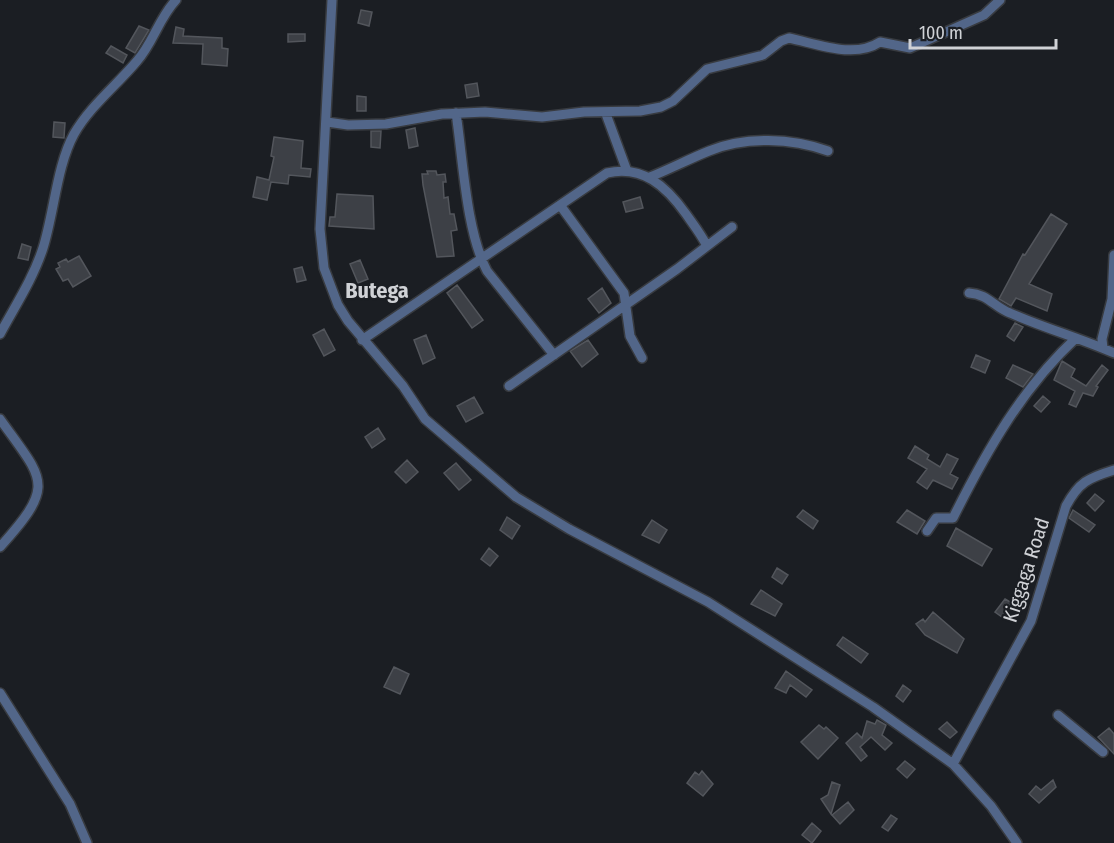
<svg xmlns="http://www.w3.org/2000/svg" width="1114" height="843" viewBox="0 0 1114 843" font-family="'Fira Sans Condensed',sans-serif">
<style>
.building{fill:#3d4046;stroke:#53565c;stroke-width:1.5}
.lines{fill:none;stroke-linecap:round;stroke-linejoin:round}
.street-casing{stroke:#383b40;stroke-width:12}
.street{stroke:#526689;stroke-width:9}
.labels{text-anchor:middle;stroke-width:4.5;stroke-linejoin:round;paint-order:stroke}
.street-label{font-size:20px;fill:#d0d2d6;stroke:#1b1e23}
.quarter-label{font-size:22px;font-weight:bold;fill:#d0d2d6;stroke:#1b1e23}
</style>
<rect width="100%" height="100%" fill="#1b1e23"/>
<path class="building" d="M361 10 372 12 369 26 358 23Z
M139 26 149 30 135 53 126 48Z
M176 27 184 29 183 36 222 38V48L228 49 227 66 202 64 203 44 173 43Z
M288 34H305V41L288 42Z
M111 46 127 55 123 63 106 53Z
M477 83 479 96 467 98 465 85Z
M357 96 366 97V111H357Z
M54 122 65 123 64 138 53 137Z
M415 128 418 146 409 148 406 130Z
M371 131H381L380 148 371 147Z
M274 137 303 141 301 168 311 169 310 177 289 175 288 184 271 182 267 200 253 197 257 177 269 180 274 157 271 156Z
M427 171H436L437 175 445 174 446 182H443L444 198 448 197 450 214H454L457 230 451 231 454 256 437 257 423 185 422 174H428Z
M337 194 373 196 374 229 329 226 330 217H335Z
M640 197 643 208 626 212 623 202Z
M1051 214 1067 224 1029 284 1052 294 1047 311 1016 298 1011 306 999 299 1023 254 1025 255Z
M22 244 31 247 28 260 18 258Z
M79 256 91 276 73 287 68 279 63 281 56 269 60 267 58 263 66 259 68 262Z
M360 260 368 279 358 283 350 264Z
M302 267 306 280 297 282 294 269Z
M457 285 483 320 472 328 447 293Z
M602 288 611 303 599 313 588 299Z
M1015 323 1023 327 1014 341 1007 336Z
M324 329 335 350 324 356 313 335Z
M426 335 435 358 423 364 414 340Z
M588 340 598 354 582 367 570 351Z
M976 355 990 361 985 373 971 367Z
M1062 361 1075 369 1071 377 1086 386 1102 365 1108 370 1096 386 1098 387 1093 396 1083 393 1076 407 1069 404 1075 391 1054 380Z
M1013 365 1033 374 1023 387 1006 378Z
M1043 396 1050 402 1041 412 1034 406Z
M474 397 483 413 466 422 457 406Z
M378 428 385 439 372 448 365 437Z
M915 446 929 455 927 459 940 467 947 454 958 459 950 474 958 478 952 489 933 480 927 489 917 482 927 469 908 458Z
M407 460 418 472 406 483 395 472Z
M456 463 471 480 459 490 444 473Z
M1095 494 1104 501 1095 511 1087 503Z
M803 510 818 521 813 529 797 517Z
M907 510 925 521 917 534 897 522Z
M1073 510 1095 525 1089 532 1069 518Z
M507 517 520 526 512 539 500 530Z
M652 520 667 530 659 543 642 535Z
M956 528 992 549 982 566 947 546Z
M489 548 498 556 490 566 481 559Z
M777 568 788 575 782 584 772 577Z
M761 590 782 604 775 616 751 604Z
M1005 599 1012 603 1002 617 995 612Z
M933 612 964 639 957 653 925 635 916 624 923 619 925 622Z
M843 637 868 654 861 663 837 645Z
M394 667 409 674 400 694 384 687Z
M786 671 812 690 806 697 790 685 786 693 775 688Z
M903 685 911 691 903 702 896 696Z
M877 720 886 725 882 735 892 743 885 750 871 737 860 747 867 756 861 761 846 743 857 733 862 738 867 721 875 724Z
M947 722 957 732 950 738 939 729Z
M819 725 824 729 826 727 838 738 818 759 801 742Z
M1109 728 1114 734V754L1098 737Z
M905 761 915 769 907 778 897 769Z
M702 771 713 784 703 796 687 783 695 772 699 775Z
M1053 780 1056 787 1039 803 1029 794 1036 786 1041 790Z
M832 782 840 785 831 814 821 799 828 795Z
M848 802 854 810 840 824 832 815Z
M891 815 897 819 888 831 882 827Z
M812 823 821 831 812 843 802 835Z"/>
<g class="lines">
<g class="street-casing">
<path id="street" d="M332 0 320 229 324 268 338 305 348 321 403 386 425 419 516 497 569 529 708 602 873 707 953 764 991 806 1017 843
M456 113C463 159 466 231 487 271L554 355
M606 114 627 171
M327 122 348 125 386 124 442 114 485 112 542 117 584 112 640 111 661 107 673 101 707 69 763 55 781 41 789 38C818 44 854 59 880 42L910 48 984 15 1000 0
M650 177C670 169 689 159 709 151 745 136 792 138 828 151
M560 205 624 293 630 336 642 358
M969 293C988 294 994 307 1010 313 1044 328 1080 338 1114 353
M0 334C15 306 33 279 43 248 54 213 57 165 74 134 90 106 117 85 137 61 153 43 159 18 176 0
M362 340 607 173C643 165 666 186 686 214 693 224 701 234 707 246
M1103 348 1102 339 1112 299 1114 255
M509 386 677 269 732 227
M0 419C44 481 57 484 0 547
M927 531 936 518H953C986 452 1022 388 1076 338
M0 693 70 804 87 843
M1058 715 1103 752
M953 764 1031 621 1066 506C1079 482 1088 478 1114 470"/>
</g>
<use href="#street" class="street"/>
</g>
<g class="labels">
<g class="street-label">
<text transform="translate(1026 570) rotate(-72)" y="7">Kiggaga Road</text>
</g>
<g class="quarter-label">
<text x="377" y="298">Butega</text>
</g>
</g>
<path d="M910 39v9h146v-9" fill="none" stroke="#d0d2d6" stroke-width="3"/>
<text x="919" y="39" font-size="18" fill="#d0d2d6" stroke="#1b1e23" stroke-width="4.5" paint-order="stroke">100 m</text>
</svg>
